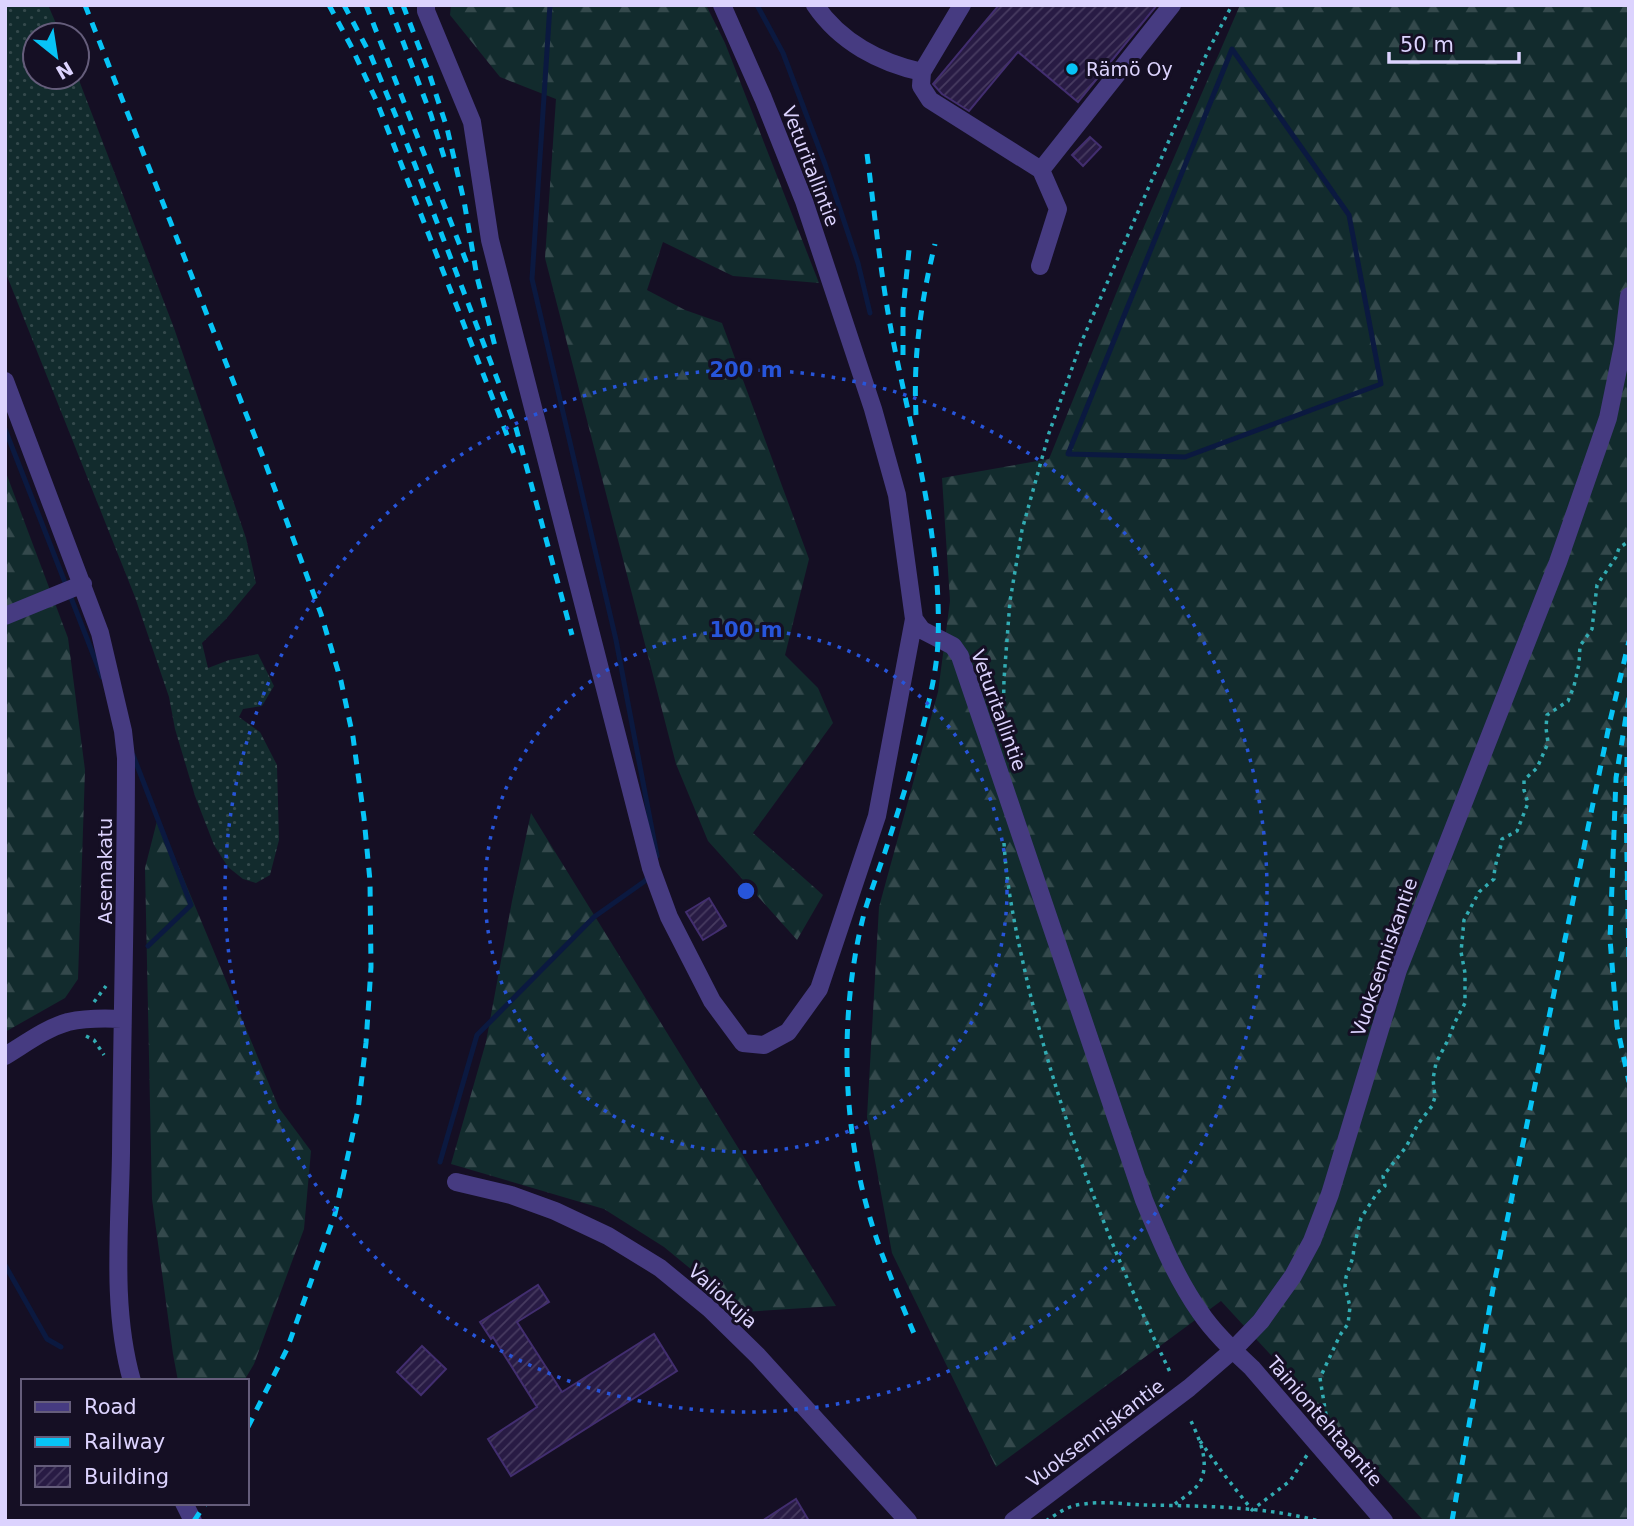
<svg xmlns="http://www.w3.org/2000/svg" width="1634" height="1526" viewBox="0 0 1634 1526" font-family="'DejaVu Sans',sans-serif">
<style>
.grass{fill:url(#grass-dots)}
.forest{fill:url(#forest-firs)}
.lines{fill:none;stroke-linecap:round;stroke-linejoin:round}
.stream{stroke:#0b1940;stroke-width:5}
.building{fill:url(#building-hatch);stroke:#422e6f;stroke-width:2}
.path{stroke:#32acb3;stroke-width:3.5;stroke-dasharray:3.5 5;stroke-linecap:butt}
.minor{stroke:#463b81;stroke-width:18}
.rail{stroke:#07c4f6;stroke-width:5;stroke-dasharray:10 9;stroke-linecap:butt}
.ring{fill:none;stroke:#2755da;stroke-width:3.5;stroke-dasharray:3.5 7}
.poi-dot{fill:#07c4f6;stroke:#150f24;stroke-width:2.5}
.labels{text-anchor:middle;stroke-width:6;stroke-linejoin:round;paint-order:stroke}
.poi-label{font-size:19px;fill:#dcd3fe;stroke:#150f24;text-anchor:start}
.street-label{font-size:19px;fill:#dcd3fe;stroke:#150f24}
.centre{fill:#2755da;stroke:#150f24;stroke-width:3.5}
.ring-label{font-size:21px;text-anchor:middle;font-weight:bold;fill:#2755da;stroke:#150f24;stroke-width:6;stroke-linejoin:round;paint-order:stroke}
</style>
<defs>
<pattern id="grass-dots" width="8" height="8" patternUnits="userSpaceOnUse" patternTransform="scale(1.75)"><rect width="8" height="8" fill="#122b2d"/><path d="M2 2h.1M6 6h.1" fill="none" stroke="#34494c" stroke-width="1.8" stroke-linecap="round"/></pattern>
<pattern id="forest-firs" width="22" height="20" patternUnits="userSpaceOnUse" patternTransform="scale(1.75)"><rect width="22" height="20" fill="#122b2d"/><path d="M5 1l3.5 6h-7zM16 11l3.5 6h-7z" fill="#34494c"/></pattern>
<pattern id="building-hatch" width="6" height="6" patternUnits="userSpaceOnUse" patternTransform="scale(1.75)"><rect width="6" height="6" fill="#281b44"/><path d="M-1 1l2-2M0 6l6-6M5 7l2-2" fill="none" stroke="#473b60"/></pattern>
</defs>
<rect width="100%" height="100%" fill="#150f24"/>
<path class="grass" d="M5 5H48L61 35H35V77H77V75L174 328 246 538 256 583 226 619 202 643 208 668 229 660 258 654 274 686 262 706 243 709 239 717 260 732 277 765 279 840 270 875 256 883 243 879 228 867 214 845 195 796 175 729 169 697 135 597 5 271Z"/>
<path class="forest" d="M451 5H706L725 43 819 283 733 276 663 242 647 290 685 310 722 323 809 559 785 655 818 688 833 723 753 833 823 895 797 940 708 841 676 764 545 258 556 99 500 77 450 15Z
M1240 5H1629V1521H1424L1221 1301 996 1467 892 1253 867 1117 879 907 938 692 950 601 942 478 1049 459 1130 259Z
M5 470 68 638 85 770 78 979 65 998 5 1032Z
M531 813 836 1306 743 1312 664 1247 604 1209 451 1164 486 1042 512 901Z
M158 817 279 1108 311 1151 304 1229 254 1364 244 1381H178L173 1354 152 1199 145 868Z"/>
<g class="lines">
<path class="stream" d="M550 5 532 279 616 640 657 856
M757 5 783 53 825 164 858 263 870 313
M1232 49 1349 215 1381 384 1185 457 1068 454Z
M5 429 102 677
M133 755 191 905 148 946
M440 1162 477 1035 594 917 645 881 648 876
M5 1265 47 1339 61 1347"/>
</g>
<path class="building" d="M999 5H1157L1078 102 1018 52 969 111 942 94 933 84Z
M1090 137 1101 147 1083 166 1072 155Z
M709 898 726 926 703 940 686 912Z
M538 1285 549 1302 517 1322 562 1392 654 1334 677 1371 511 1476 488 1439 537 1407 493 1337 491 1339 480 1322Z
M422 1346 446 1369 421 1395 397 1372Z
M796 1499 809 1521H762Z"/>
<g class="lines">
<path class="path" d="M1003 727 1004 679 1010 601 1022 530 1049 433 1081 343 1207 53 1232 5
M1004 843C1007 893 1018 941 1029 989 1061 1122 1111 1250 1170 1372
M94 1002 106 986
M86 1036 94 1040 104 1055
M1323 1423 1326 1415 1320 1378 1340 1335 1348 1324 1350 1307 1345 1286 1346 1277 1353 1257 1354 1247 1361 1218 1377 1193 1385 1186 1383 1176 1406 1147 1418 1124 1432 1106 1435 1097 1433 1079 1436 1063 1449 1038 1454 1024 1465 1003V973L1461 952 1464 920 1479 892 1494 879C1494 864 1500 853 1502 839L1517 831 1528 803 1524 790V780L1537 768 1548 743 1546 728 1547 715 1568 701 1574 686 1579 664 1580 646 1592 629 1597 585 1616 557 1619 548 1629 541
M1200 1441 1222 1472 1252 1510 1290 1481 1307 1455
M1175 1504C1184 1497 1196 1490 1201 1480 1210 1460 1198 1436 1190 1419
M1046 1521C1058 1513 1069 1505 1084 1504 1103 1501 1124 1504 1143 1505 1201 1506 1263 1506 1319 1521"/>
<path class="minor" d="M426 5V11L472 122 490 240 651 868 669 917 712 1001 743 1043 764 1045 788 1032 819 989 877 816 914 619
M722 5 763 98 804 201 873 409 897 495 914 619 922 630 953 646 960 656 1144 1200C1160 1239 1176 1278 1200 1312 1214 1333 1234 1351 1252 1368L1384 1521
M815 5C840 42 880 63 922 72
M962 5 922 72 921 86 930 100 1041 170 1172 5
M1040 266 1058 209 1041 170
M5 381 100 633 123 731 126 758C126 890 122 1021 121 1153 120 1228 111 1307 132 1381
M5 616 83 584
M5 1056C25 1044 46 1028 68 1022 86 1018 104 1018 122 1019
M456 1182 511 1195 555 1211 608 1236 660 1268 710 1309 758 1356 908 1521
M184 1503 193 1521
M1013 1521 1189 1388 1233 1350 1261 1321 1293 1276 1312 1241 1330 1194 1398 970 1558 562 1608 418 1623 345 1629 296"/>
<path class="rail" d="M85 5 263 457 321 614 341 681 353 737 364 818 370 881 371 967 366 1043 358 1110 335 1214 287 1349 247 1429
M329 5 351 46 377 102 516 458
M344 5 371 56 400 126 516 428 572 635
M366 5 468 266
M389 5 431 115 444 157
M403 5 430 76 447 128 464 201 477 277 495 346
M867 154C875 216 881 279 893 340 913 440 942 539 938 641 937 667 931 693 925 718 914 764 899 808 885 852 878 872 871 891 865 910 840 1004 841 1117 868 1211 880 1254 898 1295 915 1336
M903 355V310L909 250
M916 415C913 356 921 301 935 244
M1629 698 1616 778 1610 939 1617 1026 1629 1082
M1627 757 1626 806 1629 964
M194 1521 206 1503
M1452 1521 1493 1289 1610 721 1629 641"/>
</g>
<g class="ring">
<circle cx="746" cy="891" r="261"/>
<circle cx="746" cy="891" r="521"/>
</g>
<circle class="poi-dot" cx="1072" cy="69" r="7"/>
<g class="labels">
<g class="poi-label">
<text x="1086" y="76">Rämö Oy</text>
</g>
<g class="street-label">
<text transform="translate(811 166) rotate(69)" y="7">Veturitallintie</text>
<text transform="translate(999 710) rotate(70)" y="7">Veturitallintie</text>
<text transform="translate(105 871) rotate(-90)" y="7">Asemakatu</text>
<text transform="translate(1384 957) rotate(-71)" y="7">Vuoksenniskantie</text>
<text transform="translate(723 1296) rotate(42)" y="7">Valiokuja</text>
<text transform="translate(1325 1421) rotate(49)" y="7">Tainiontehtaantie</text>
<text transform="translate(1095 1433) rotate(-37)" y="7">Vuoksenniskantie</text>
</g>
</g>
<circle cx="746" cy="891" r="10" class="centre"/>
<g class="ring-label">
<text x="746" y="377">200 m</text>
<text x="746" y="637">100 m</text>
</g>
<rect width="1634" height="1526" fill="none" stroke="#dcd3fe" stroke-width="14"/>
<rect x="21" y="1379" width="228" height="126" fill="#150f24" stroke="#655d7b" stroke-width="2"/>
<rect x="35" y="1402" width="35" height="10" fill="#463b81" stroke="#655d7b" stroke-width="2"/>
<text x="84" y="1414" font-size="21" fill="#dcd3fe">Road</text>
<rect x="35" y="1437" width="35" height="10" fill="#07c4f6" stroke="#655d7b" stroke-width="2"/>
<text x="84" y="1449" font-size="21" fill="#dcd3fe">Railway</text>
<rect x="35" y="1466" width="35" height="21" fill="url(#building-hatch)" stroke="#655d7b" stroke-width="2"/>
<text x="84" y="1484" font-size="21" fill="#dcd3fe">Building</text>
<g transform="translate(56 56) rotate(150)"><circle r="33" fill="#150f24" stroke="#655d7b" stroke-width="2"/>
<path d="M0-5L12 26L0 18L-12 26Z" fill="#07c4f6"/>
<text y="-10" font-size="19" font-weight="bold" text-anchor="middle" fill="#dcd3fe">N</text>
</g>
<path d="M1389 52v10h130v-10" fill="none" stroke="#dcd3fe" stroke-width="3.5"/>
<text x="1400" y="52" font-size="21" fill="#dcd3fe" stroke="#150f24" stroke-width="5" paint-order="stroke">50 m</text>
</svg>
